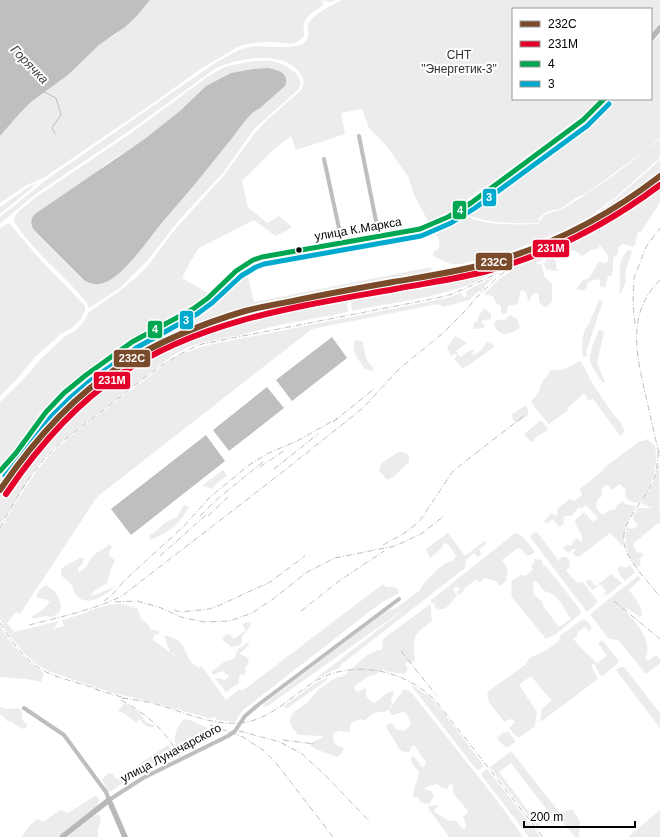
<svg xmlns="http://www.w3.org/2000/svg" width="660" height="837" viewBox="0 0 660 837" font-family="Arial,sans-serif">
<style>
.green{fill:#ececec;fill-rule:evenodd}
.water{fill:#bfbfbf}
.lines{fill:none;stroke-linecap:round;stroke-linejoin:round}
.stream{stroke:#bfbfbf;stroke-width:1}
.street{stroke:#bebebe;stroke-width:4}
.secondary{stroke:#b8b8b8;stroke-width:5.5}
.rail{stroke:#bebebe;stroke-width:1;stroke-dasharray:6 2 1 2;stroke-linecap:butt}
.bus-1-casing{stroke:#fff;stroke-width:8}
.bus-2-casing{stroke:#fff;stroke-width:8}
.bus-1{stroke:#00a651;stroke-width:5}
.bus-2{stroke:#00a9ce;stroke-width:5}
.rail-1-casing{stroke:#fff;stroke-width:9}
.rail-2-casing{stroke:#fff;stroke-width:9}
.rail-1{stroke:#7a4b2a;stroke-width:6}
.rail-2{stroke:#e4002b;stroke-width:6}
.bus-dot{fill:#000;stroke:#fff;stroke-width:1.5}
.labels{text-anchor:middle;stroke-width:4;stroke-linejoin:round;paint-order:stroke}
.park-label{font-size:12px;fill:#333;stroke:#fff}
.street-label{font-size:12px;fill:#000;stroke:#fff}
.water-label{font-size:13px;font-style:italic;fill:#444;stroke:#fff}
.line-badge{stroke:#fff;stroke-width:1.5}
.badge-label{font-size:11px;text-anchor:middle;font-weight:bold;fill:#fff}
</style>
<rect width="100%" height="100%" fill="#fff"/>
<path class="green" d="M150 0H336L330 2 321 0 324 5C318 9 308 14 305 21 300 30 310 35 297 42 292 45 282 43 276 42 262 42 248 42 236 48L199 70 149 106 45 177 25 186 0 203V136L20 113 31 102 68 75 99 45 115 35 135 18Z
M342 0H660V24L651 35V9H513V99H600L580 117 496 179 441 218 429 223 414 195 409 178 385 144 369 128 362 109 341 113 345 134 296 150 291 136 273 150 242 181 248 207 267 223 279 216 292 227 286 231 275 236 254 220 199 248 190 262 182 278 210 294 119 346 66 387 38 417 15 451 0 467V402L22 381 39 361 65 336 75 331 84 321 89 312 122 289 137 277 150 263 172 233 225 174 255 133 268 119 299 92C304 86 305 82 301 75 287 49 238 58 216 68L132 129 33 196 0 224V217L46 180 215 63C226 57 237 50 249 47 264 44 293 51 304 43 313 36 305 29 309 23 315 12 331 6 342 0Z
M660 34V138L646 150 587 193 576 198 560 209 548 211 539 218V223C519 224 482 223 466 214L465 211 598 109 607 99H651V45Z
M252 61C258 61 265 60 271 61 283 63 308 75 298 90L254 129 223 173 180 219 147 261 120 288 89 308C88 299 49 264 41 255 31 244 21 233 14 221L15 216 19 211 36 197 134 131 207 77 224 67ZM253 69 285 86 259 109C246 112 232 139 224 149 201 176 178 204 156 231 144 245 127 268 113 278 103 285 95 286 85 281L33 229 106 164 146 138 181 110 206 86 231 73Z
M660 139V158L617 196 592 215 565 230 506 253 462 264H451L433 256V253L439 248V240L432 228 444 223 460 212C477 226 518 225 539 224 543 210 555 214 566 207 599 187 630 164 660 139Z
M660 160V174L621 201 578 226 592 217 618 197Z
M39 182 0 214V207L27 188Z
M660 185V202L641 232 638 231 635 245 633 247 623 244 619 246 618 254 613 258V270L611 276H608L605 288 600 286V279L590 281 587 284V287L583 291 576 289 582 281 589 278 599 262 605 263 608 261V256L600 245 598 249 591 250 582 256 574 250C567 254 559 253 552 256L556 262V267L559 270 554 271 546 269 544 264 547 258 535 263 542 265 544 276 552 284V302L546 307H544L539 302V295L536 293 531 296 530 300H528L526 292 521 290 518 303 513 306 512 305 508 306 507 313 504 314 501 313V306L496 303 493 296 484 294 499 279 514 269 512 268 581 236V234L636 202Z
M635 197 636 199 590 227 471 284C433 299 391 302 352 311L350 292 456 273 491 265 545 245 578 230Z
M9 223 37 256 85 306V311L81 319 72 328 62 333 35 357 18 378 0 396V228Z
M628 250 632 251 625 273 626 281 621 294 619 292C623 274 614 267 628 250Z
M431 267 432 273C392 279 352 287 313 295 289 299 264 302 242 309 137 342 62 395 0 486V476L49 415 69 394 98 370 126 351 206 304 233 281 246 268 254 302Z
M495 276 486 285 481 292 479 291 469 300 444 307 438 304 312 329 97 497 20 614 16 612 7 623 14 632 59 621 53 629 64 626 62 620 86 613 88 611C110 605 116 600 138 609L141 619 148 624 151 630 159 631V634L154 635 153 640 175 656V654L170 652 164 635C168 636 175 638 179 641 189 651 184 660 200 668L201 665 226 700 240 689 242 691 383 584 386 587H395L398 589 399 593 382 602 243 710 235 722 217 720 214 716 212 719 132 697 116 694 48 671 35 663 24 653 7 632 0 619V530L14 505 38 469 53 452 76 432 151 375 175 357 203 346 447 298 461 293 464 298 467 296 466 291Z
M346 293 348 312 275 326 241 335 201 343 188 347 172 356 51 450 36 468 0 525C0 518 0 498 0 492 3 486 9 480 13 475 24 460 34 446 47 432 98 378 166 335 239 315 274 306 310 300 346 293Z
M599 300 603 301 586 352 588 356 583 357C582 346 581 332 589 324Z
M484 308 491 313V319L481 321 482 324H484V328L473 329V326L475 322 478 321V317Z
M510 315 517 319 520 327C512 335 499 338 494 325L496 320H505Z
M599 330 604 332 597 363 605 382 603 383C599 377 592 369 590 361 588 354 596 337 599 330Z
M455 336 467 343 456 351 460 357 471 350H474L472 355H474L483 349 485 344 487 342 494 345V347L469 365 462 368 454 359 457 356 456 354 451 356 447 348Z
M355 340 363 341C364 351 365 361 373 367V371L365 369C358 359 351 353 355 340Z
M581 361 592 383 615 417 618 418 625 431 620 436 596 403 593 399 588 400 584 393 567 409H570L549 424 535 408 531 401C540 394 538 390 543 381 546 376 548 377 550 370 556 369 561 371 566 368 572 366 575 362 581 361Z
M526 405 528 410V415L517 423 513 420 512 414Z
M541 420C543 424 547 426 548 430L535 438 534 442 530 441 524 434Z
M647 439 655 446C659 465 652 489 639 503 631 502 623 500 626 490L620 484 612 490 608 485 604 486 601 490 602 496 597 500 596 508 602 515 610 510H615L616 506 623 501 625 504 636 506 625 526 623 546 610 533 579 557 575 556 573 553 576 550 574 549 568 553 563 548 566 545H572L573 541 578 538 579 541 582 542C584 534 576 529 575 520L584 512 593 522 598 518 586 505 582 508 579 507 571 516H566L563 518 564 523 559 527 553 519 546 524 544 521 552 513 555 516 558 514 557 509 570 499 574 501 582 495 580 489 602 471 605 467 640 441H643Z
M398 452H403L409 455V462L393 477 387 480 379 470 381 464Z
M659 462 660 523 657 524 633 544 637 553 640 552 644 555 639 559 641 564 637 568C627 555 623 544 627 527L632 529 635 528 638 524 633 520V516L638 508H652L641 503 653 484Z
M223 470 227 476 217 483 212 489 203 486V485Z
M184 505 189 507C179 525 170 531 151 540L149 536 158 530 164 523 177 517Z
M537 532 558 560 562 557H567L570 562 569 567 566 571 578 583 583 582 597 601V603L587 612 530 537 533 533Z
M448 533 465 556 484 541 486 542 485 545 479 549 481 554 478 557 474 553 466 560 465 568 342 664 339 668 329 672 311 682 410 605 269 705 263 707 264 704 385 612 396 608 403 603 420 590 424 583 439 568 448 562 453 561 456 555 448 544 444 543 441 549 430 558 426 549Z
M517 533 522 536 535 552 531 555 527 556 521 549 518 548 502 560C506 566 510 569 506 577L507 580 500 586 496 581 485 578 480 582 475 580 464 589 463 592 458 595 457 593 460 588 456 587 453 589 457 596C449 603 447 614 434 607L436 605 431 602V600L514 534Z
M110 544 112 547 109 551 110 557 115 560 111 569 107 583 93 592 90 596 100 593 116 586C105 596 85 610 74 592 73 590 73 588 72 586 69 582 64 578 61 575V569C67 564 73 562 80 558H84L83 563 78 568 79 572C87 570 88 560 94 555 97 552 106 548 110 544Z
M534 559 542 560 543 566H546L581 611 579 615 556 634 546 639 512 597C510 591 513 587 511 581L521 575 525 576 533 570 531 566 534 563ZM533 581 538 583 544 591C558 594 563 607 571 619L559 627 543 606V603L534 594Z
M630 565 635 572 625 581C621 577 617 573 618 567L621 566 626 568Z
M611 574 617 579H618L622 583 606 596 604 594 606 591 600 584 593 590 590 588 586 583 587 580 590 579 594 585H597Z
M638 576 641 579 629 590C634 597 642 606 642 615L639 617 629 609H625L624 610C635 621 651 638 647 655L645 657 648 661 656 655 660 659V663L646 674 618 640 609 639 592 617 590 614Z
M45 585C55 590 63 599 60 612L52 617 45 616 33 619 32 616 42 611 50 602 45 599H41L36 597 39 590Z
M430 604 431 607 432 621C412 637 413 635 415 660L412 663 408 662 405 664 407 667V671L404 674 396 673 382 670 377 674 367 677 355 686V690L358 692 366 688V696L373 703C380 701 385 692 393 691L394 692 391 700 392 704C385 716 384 710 375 713 370 715 368 719 363 721L361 719 353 722 350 726V732L339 731 334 733C331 742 336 746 344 748L342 753 337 757 318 750 311 746 310 744 312 742 322 738 323 736 298 735C295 731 289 725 290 719 292 709 304 707 310 700 315 693 317 690 325 685 329 682 334 678 339 677 343 676 341 678 344 675 355 668 369 649 382 650L383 639Z
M583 619 587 621 592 628 589 632 585 627 577 633V637L573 638C578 646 590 656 597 663L607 656 598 643 602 640 618 660V663L602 676 600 675 594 664 591 665 598 679 542 721H540L542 709 552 700 549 698 531 676 519 685 537 712 535 726 520 737H517L509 728 515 722 513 720 510 719 504 722 489 702 487 695 489 691 526 664C530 655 538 655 545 651 550 648 555 644 559 641L560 636Z
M246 622 250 623 251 625 242 637V643L238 646 231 647 222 640 224 636 230 634 234 639 246 630 242 625Z
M0 626C12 645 26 661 44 673L41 682 27 679H22L0 677Z
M250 641 247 647 239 654C247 657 253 658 245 668L246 673 244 675 241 674 239 677V683L226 692 214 677 225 680 229 676 222 671 213 675 211 672C219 666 224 660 234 659L238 649Z
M620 667H624L660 713V728L616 670Z
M328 677 326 681 286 709 284 706 314 684Z
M410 684 429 696 440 708 484 766 479 770 476 769Z
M404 689 411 692 499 803 523 837H449L428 808V806L437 805 439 806 434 810 436 813 450 821H456L462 828 465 829 466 825 463 816 467 814 468 811 453 793V785L450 784 447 789 441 787 437 784 426 787 424 789 431 791 434 796 430 803 427 804 421 802 417 797H413C413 786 418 783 419 772L411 762V757L414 756 422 767H424L426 762 414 745 411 747 410 751C407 753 403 752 400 750L386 727 388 724 392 723 396 729 403 731 409 727 411 723 406 713 402 712 394 715 391 714 389 710Z
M125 703 139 712 146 722 154 725V727C148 729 143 723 139 719L137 723 122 712 118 711Z
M0 707 6 709 18 708 22 711V719L27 725V727L22 729 12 722 7 721 2 715 0 716Z
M184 719 193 721 212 730 204 742 182 754C170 744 175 729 184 719Z
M508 731 515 740V742L507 748 504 746 497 738 503 732 505 733Z
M168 745 172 750 174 759 172 760 165 759 154 767 149 768 136 777 130 778 110 792 107 790 102 780 107 774 113 773 115 778 120 780 142 762Z
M511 751 560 813 572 809 580 821 579 837H575L554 812 550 814 511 763 499 772 539 825 537 827 490 767Z
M487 769 541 837H529L482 776V773Z
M95 796 98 797 99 800 97 806 57 837H22C25 831 32 821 39 819L43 822 60 810 68 813Z
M660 810V837H628Z
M99 814 101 819 98 829V837H67L94 816Z"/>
<path class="water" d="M0 0H150L135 18 125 27 99 45 68 75 31 102 20 113 0 136Z
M268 68C278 70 290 73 285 86L259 109C250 111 236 134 229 142 207 170 184 197 161 224 149 239 129 267 113 278 103 285 95 286 85 281L33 229C31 223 30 219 35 214L146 138 181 110 206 86 231 73 253 69Z
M332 337 347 358 292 401 276 380Z
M267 387 284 408 229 451 213 430Z
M206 435 225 461 131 535 111 509Z"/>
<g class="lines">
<path class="stream" d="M44 92 56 98 61 115 52 128 55 134"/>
<path class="street" d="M359 136 379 236
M324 159 342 242
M24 708 64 735 100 784 106 792 109 800 143 778 228 736 235 731 245 716 258 705 399 599"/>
<path class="secondary" d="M651 39 660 28
M0 471C16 456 26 437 39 420 47 410 58 399 68 390 91 370 116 351 142 336 161 325 182 317 200 304 221 289 236 264 262 257L420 229 448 217 471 203 490 188 583 120 604 99
M62 837 109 800 125 837"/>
<path class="rail" d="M660 280C625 314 637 358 647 401 651 419 655 438 660 457
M635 324 633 304 634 278 646 247 660 228
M333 422 374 389
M658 452C658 464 656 477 650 487 641 506 616 526 626 550 633 568 649 582 660 597
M260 467 285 450
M274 469 318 434
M200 516 215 501 264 461
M208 516 228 497
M0 528C11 507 23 486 37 468 55 444 82 427 106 408 136 385 166 358 202 344L437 298 453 294 498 273
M383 545 403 534 419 522 453 471 525 415
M160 556 206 515
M104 601 111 596 124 581 184 526 209 498 249 465 269 453 297 441 338 418
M614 601 660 639
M115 602 137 601 159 607 181 617 204 622 230 621 252 613 273 599 307 572 335 558 395 546 421 534 444 516
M174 610 180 612 209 609 220 605 270 582 305 556
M301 611 339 581 384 551
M0 623C12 642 26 662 46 672 63 680 82 683 99 690
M29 625C60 617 93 610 122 596L280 474 363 408 399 369 443 333 463 313 478 296 499 276 516 264 593 227 626 207 660 183
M401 651 436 695
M95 689 128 699
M122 698C132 699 142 701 152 703 183 711 214 728 247 722 272 717 291 697 312 683 351 658 403 669 435 700L543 837
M121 700C150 716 165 730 181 759
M210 725 243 737 263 750 276 763 333 837
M239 731 280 742 302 754 325 775 370 822
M283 740 315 744"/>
<g class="bus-1-casing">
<path id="bus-1" d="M0 471 16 453 46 412 64 393 86 375 132 342 193 309 208 298 236 271 253 260 262 257 420 229 448 217 471 203 583 120 604 99"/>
</g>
<g class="bus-2-casing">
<path id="bus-2" d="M5 476 21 457 51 417 69 399 90 381 136 348 197 314 212 303 241 276 256 267 264 264 421 236 451 223 475 208 587 126 609 104"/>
</g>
<use href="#bus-1" class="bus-1"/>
<use href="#bus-2" class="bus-2"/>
<g class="rail-1-casing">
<path id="rail-1" d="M0 490C32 443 72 397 120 366 158 342 201 324 245 311 260 307 277 304 293 301 326 294 359 288 393 282 428 276 463 271 497 261 556 243 611 214 660 176"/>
</g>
<g class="rail-2-casing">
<path id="rail-2" d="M6 494C37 448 75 404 122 373 203 319 301 306 395 289 426 283 457 279 487 271 550 254 608 224 660 185"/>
</g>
<use href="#rail-1" class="rail-1"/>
<use href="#rail-2" class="rail-2"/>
</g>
<circle class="bus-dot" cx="299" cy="250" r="3.5"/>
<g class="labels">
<g class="park-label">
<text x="459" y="59">СНТ<tspan x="459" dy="14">"Энергетик-3"</tspan></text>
</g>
<g class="street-label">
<text transform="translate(358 229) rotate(-10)" y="4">улица К.Маркса</text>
<text transform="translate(171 753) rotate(-28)" y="4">улица Луначарского</text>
</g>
<g class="water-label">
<text transform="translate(30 64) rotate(46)" y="5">Горячка</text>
</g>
</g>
<g class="line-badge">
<rect x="482" y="188" width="15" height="19" rx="4" fill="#00a9ce"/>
<rect x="452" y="200" width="15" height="20" rx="4" fill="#00a651"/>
<rect x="532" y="239" width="38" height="19" rx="4" fill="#e4002b"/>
<rect x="475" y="252" width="38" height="19" rx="4" fill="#7a4b2a"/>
<rect x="179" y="310" width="15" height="20" rx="4" fill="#00a9ce"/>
<rect x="147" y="320" width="16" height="19" rx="4" fill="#00a651"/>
<rect x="113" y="349" width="38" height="19" rx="4" fill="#7a4b2a"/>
<rect x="93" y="371" width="38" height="19" rx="4" fill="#e4002b"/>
</g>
<g class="badge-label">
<text x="489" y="201">3</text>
<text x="460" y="214">4</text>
<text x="551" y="252">231М</text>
<text x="494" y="266">232C</text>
<text x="186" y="324">3</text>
<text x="155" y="333">4</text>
<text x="132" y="362">232C</text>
<text x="112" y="384">231М</text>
</g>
<rect x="512" y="8" width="140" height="92" fill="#ffffff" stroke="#999999"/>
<rect x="520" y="21" width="20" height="6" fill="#7a4b2a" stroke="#999999"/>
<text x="548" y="28" font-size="12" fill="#000000">232C</text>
<rect x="520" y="41" width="20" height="6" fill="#e4002b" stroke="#999999"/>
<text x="548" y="48" font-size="12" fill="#000000">231М</text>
<rect x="520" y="61" width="20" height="6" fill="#00a651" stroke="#999999"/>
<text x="548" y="68" font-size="12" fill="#000000">4</text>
<rect x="520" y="81" width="20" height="6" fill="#00a9ce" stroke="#999999"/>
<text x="548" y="88" font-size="12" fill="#000000">3</text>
<path d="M524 821v6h111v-6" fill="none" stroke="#000000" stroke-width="2"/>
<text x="530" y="821" font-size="12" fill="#000000" stroke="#ffffff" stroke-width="3" paint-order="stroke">200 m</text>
</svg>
